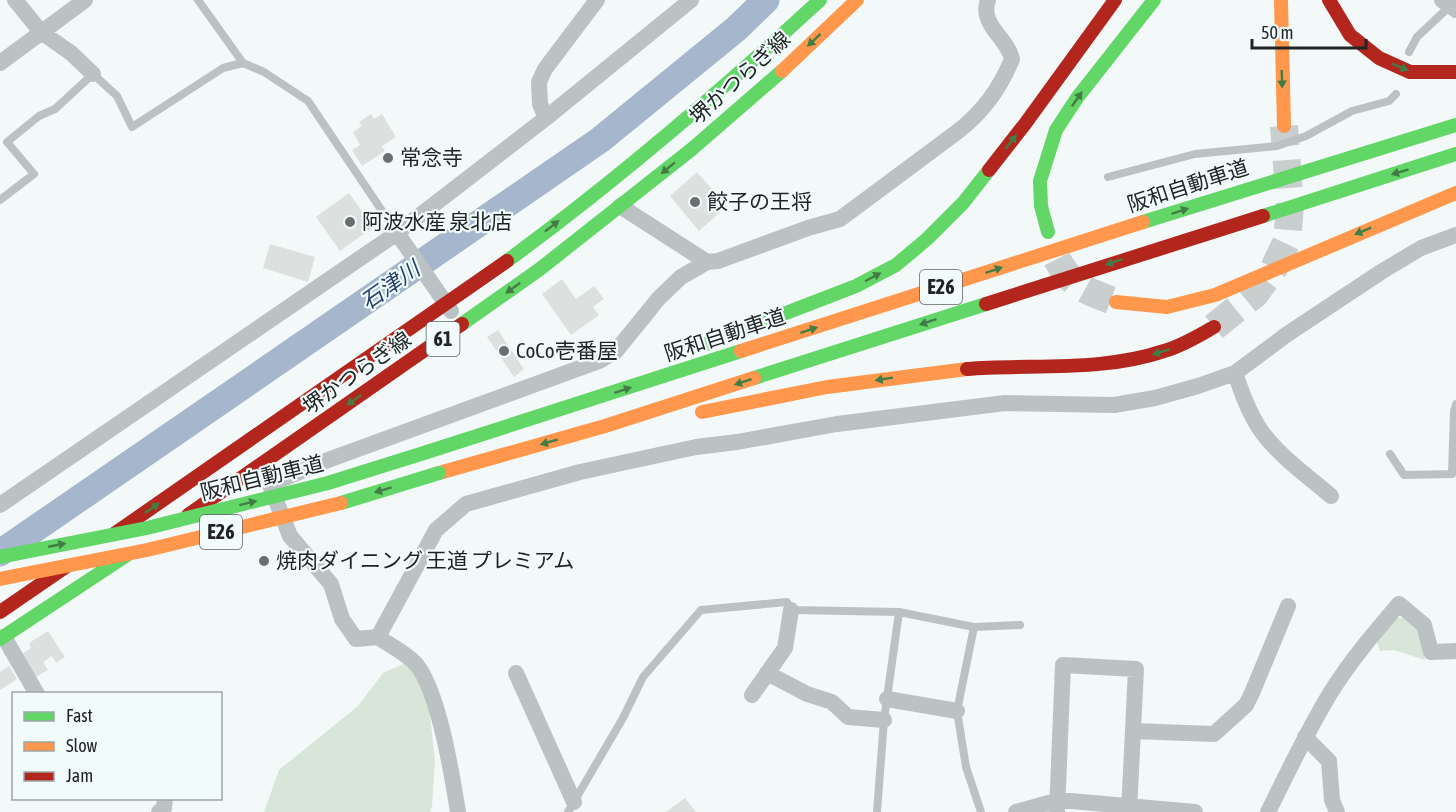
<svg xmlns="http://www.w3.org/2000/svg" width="1456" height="812" viewBox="0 0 1456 812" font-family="'Asap Condensed','Noto Sans JP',sans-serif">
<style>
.green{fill:#d7e6d9}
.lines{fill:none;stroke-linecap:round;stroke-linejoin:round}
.river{stroke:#a5b6cd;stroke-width:27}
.building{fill:#dce0df}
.highway-tunnel{stroke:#c9cece;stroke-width:28;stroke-dasharray:28 14;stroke-linecap:butt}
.lane{stroke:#bbc2c4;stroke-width:8}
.street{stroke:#bbc2c4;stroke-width:16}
.fast{stroke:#63d668;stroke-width:14}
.slow{stroke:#ff974d;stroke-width:14}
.jam{stroke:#b3261e;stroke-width:14}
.fast-bridge{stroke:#63d668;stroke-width:14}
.slow-bridge{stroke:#ff974d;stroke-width:14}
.oneway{fill:#427d46}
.poi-dot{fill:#6a6f6f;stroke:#f1fbfb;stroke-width:2}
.labels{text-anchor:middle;stroke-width:4.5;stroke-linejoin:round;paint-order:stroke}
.shield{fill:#f1fbfb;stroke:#5f6464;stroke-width:1.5}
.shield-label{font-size:20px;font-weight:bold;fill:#212424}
.street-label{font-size:21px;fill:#212424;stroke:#f1fbfb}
.poi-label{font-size:21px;fill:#212424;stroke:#f1fbfb;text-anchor:start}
.water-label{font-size:22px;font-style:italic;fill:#22406c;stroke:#f1fbfb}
</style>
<rect width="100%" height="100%" fill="#f3f9f9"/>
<path class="green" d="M1397 618H1405L1418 628 1425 660 1394 650 1380 651 1377 641Z
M408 662 429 705 435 763 432 806 430 812H264L279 770 358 706 383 673Z"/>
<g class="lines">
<path class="river" d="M0 553 600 140 736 29 766 0"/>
</g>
<path class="building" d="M371 114 374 119 382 114 396 137 382 146 385 151 362 166 352 150 360 145 353 132 362 126 359 122Z
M697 172 727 206 699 231 670 196Z
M349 193 373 227 340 251 316 217Z
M270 244 315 257 308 282 263 268Z
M562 279 576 299 594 286 604 299 593 307 599 315 571 335 542 294Z
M498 330 524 369 514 377 487 337Z
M48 631 65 657 56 663 52 656 43 662 48 670 36 677 22 654 31 648 29 643Z
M9 666 17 679 0 690V672Z
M685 798 696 812H666Z"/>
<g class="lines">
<path class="highway-tunnel" d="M1057 259C1071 287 1089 292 1116 302
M1214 327 1255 294 1274 268 1287 241 1290 206 1284 126"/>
<path class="lane" d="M198 0 243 63 264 72 308 101 397 233
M1409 52 1417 37 1450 6
M1108 177 1195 154 1277 146 1306 136 1352 111 1389 101 1396 94
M0 200 34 174 7 142 39 116 55 109 93 74 117 96 132 127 223 68 243 63
M1390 454 1404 475 1452 474 1454 411 1456 404
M568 812 623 718 643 677 701 610 787 602 791 610 899 612 974 627
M877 812 884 720 899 612
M981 812 966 767 957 711 974 627 1020 625"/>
<path class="street" d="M15 0 41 32 71 53 93 74
M1442 0 1456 10
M0 63 85 0
M546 118 540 104 539 82 545 69 597 0
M620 206 707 262 718 261 808 228 840 219 957 132C982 113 1000 89 1012 59 1007 37 979 25 988 0
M397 233 451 311
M1235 373C1242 394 1251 419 1265 436 1283 459 1309 477 1331 496
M262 465 290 536 331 584 342 619 356 639 378 637 436 530 466 504 580 472 696 447 737 442 837 424 1005 403 1114 405 1155 398 1198 386 1235 373 1286 335 1381 272 1421 248 1456 235
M270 484 328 460 599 361 616 351 659 298 681 277 707 262
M0 505 397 233 546 118 691 0
M4 637 37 694
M378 637C389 645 406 653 416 664 439 692 452 775 458 812
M516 673 574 802
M767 673 807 694 832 702 848 717 884 720
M752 695 785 648 791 610
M887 699 957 711
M1133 731 1214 734 1246 705 1252 693 1288 606
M1305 737 1329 761 1332 800 1337 812
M159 812 164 808 165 798
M1016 812 1059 800 1195 812
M1057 812 1063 665 1136 669 1129 812
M1268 812C1288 772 1307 731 1331 692 1351 660 1375 632 1399 604L1424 625 1431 652 1456 651"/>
<path class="fast" d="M1263 216 1456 154
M1143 222 1456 125
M1048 232 1041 206 1040 181 1056 130 1077 98 1154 0
M507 261C616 181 720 92 820 0
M462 324 540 269 692 149 782 71
M706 344 856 286 896 265 927 239 963 203 989 170
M754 378 986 304
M427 452 741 351
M0 639 127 555"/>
<path class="slow" d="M1281 0 1284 126
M782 71 857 0
M1116 302 1167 307 1215 295 1456 193
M741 351 1143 222
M702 412 827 387 967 369
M439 473 605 426 754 378"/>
<path class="jam" d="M1329 0 1350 35 1379 58 1410 72H1456
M989 170 1025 124 1115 0
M986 304 1263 216
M967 369C1032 364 1102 372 1164 351 1182 346 1198 336 1214 327
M188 515 462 324
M114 534 507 261
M0 612 67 566"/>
<path class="fast-bridge" d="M341 503 439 473
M0 557 147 528 328 483 427 452"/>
<path class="slow-bridge" d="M0 579 147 550 341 503"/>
</g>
<defs><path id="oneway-solid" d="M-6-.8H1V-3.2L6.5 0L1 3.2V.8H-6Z" transform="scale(1.5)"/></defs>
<g class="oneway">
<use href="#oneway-solid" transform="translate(814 40) rotate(137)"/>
<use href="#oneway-solid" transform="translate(1400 67) rotate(23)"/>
<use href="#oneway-solid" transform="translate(1282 79) rotate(88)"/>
<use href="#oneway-solid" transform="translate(1077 99) rotate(-55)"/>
<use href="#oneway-solid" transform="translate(1011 142) rotate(-52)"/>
<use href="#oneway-solid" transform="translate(668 168) rotate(141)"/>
<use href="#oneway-solid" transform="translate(1400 172) rotate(163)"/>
<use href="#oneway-solid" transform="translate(1180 211) rotate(-18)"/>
<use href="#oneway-solid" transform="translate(552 226) rotate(-38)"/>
<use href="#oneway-solid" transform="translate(1363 231) rotate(158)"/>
<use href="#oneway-solid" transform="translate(1114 262) rotate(162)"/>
<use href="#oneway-solid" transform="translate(994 270) rotate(-18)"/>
<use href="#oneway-solid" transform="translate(873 277) rotate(-28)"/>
<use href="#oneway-solid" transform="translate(513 288) rotate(144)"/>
<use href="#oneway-solid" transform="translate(928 322) rotate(162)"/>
<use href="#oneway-solid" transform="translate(809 330) rotate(-18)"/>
<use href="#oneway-solid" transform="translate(1161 352) rotate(163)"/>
<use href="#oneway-solid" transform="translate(884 379) rotate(171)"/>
<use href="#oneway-solid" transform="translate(743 382) rotate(162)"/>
<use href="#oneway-solid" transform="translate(623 390) rotate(-18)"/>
<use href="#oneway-solid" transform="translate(354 400) rotate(145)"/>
<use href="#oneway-solid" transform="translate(549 442) rotate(164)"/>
<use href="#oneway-solid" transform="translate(383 490) rotate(163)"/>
<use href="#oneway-solid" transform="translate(248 503) rotate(-14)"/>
<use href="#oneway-solid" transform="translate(152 508) rotate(-34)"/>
<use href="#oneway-solid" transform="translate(57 545) rotate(-11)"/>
</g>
<g class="poi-dot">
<circle cx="388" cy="158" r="6"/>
<circle cx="695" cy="202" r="6"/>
<circle cx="350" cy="222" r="6"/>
<circle cx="504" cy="351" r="6"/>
<circle cx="264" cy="561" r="6"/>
</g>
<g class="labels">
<g class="shield">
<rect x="920" y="270" width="42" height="34" rx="4.5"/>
<rect x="426.5" y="322" width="33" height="34" rx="4.5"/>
<rect x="200" y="515" width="42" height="34" rx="4.5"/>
</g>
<g class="shield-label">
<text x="941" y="294">E26</text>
<text x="443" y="346">61</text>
<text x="221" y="539">E26</text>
</g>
<g class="street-label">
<text transform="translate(740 78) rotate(-42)" y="7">堺かつらぎ線</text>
<text transform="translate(1188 186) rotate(-18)" y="7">阪和自動車道</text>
<text transform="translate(725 335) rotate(-18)" y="7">阪和自動車道</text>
<text transform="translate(357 373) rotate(-35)" y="7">堺かつらぎ線</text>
<text transform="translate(262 478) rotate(-14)" y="7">阪和自動車道</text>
</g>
<g class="poi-label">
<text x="400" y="165">常念寺</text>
<text x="707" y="209">餃子の王将</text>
<text x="362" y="229">阿波水産 泉北店</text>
<text x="516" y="358">CoCo壱番屋</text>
<text x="276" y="568">焼肉ダイニング 王道 プレミアム</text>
</g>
<g class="water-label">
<text transform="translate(390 285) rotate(-35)" y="8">石津川</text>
</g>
</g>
<rect x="12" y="692" width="210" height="108" fill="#f1fbfb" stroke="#9ea5a5" stroke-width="1.5"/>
<rect x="24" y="712" width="30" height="9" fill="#63d668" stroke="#9ea5a5" stroke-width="1.5"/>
<text x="66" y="722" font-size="18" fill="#212424">Fast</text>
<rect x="24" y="742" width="30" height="9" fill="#ff974d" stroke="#9ea5a5" stroke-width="1.5"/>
<text x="66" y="752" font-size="18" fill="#212424">Slow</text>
<rect x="24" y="772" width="30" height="9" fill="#b3261e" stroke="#9ea5a5" stroke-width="1.5"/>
<text x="66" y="782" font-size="18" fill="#212424">Jam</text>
<path d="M1252 39v9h114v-9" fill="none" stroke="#212424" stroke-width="3"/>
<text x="1261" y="39" font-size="18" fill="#212424" stroke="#f1fbfb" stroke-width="4.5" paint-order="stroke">50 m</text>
</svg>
